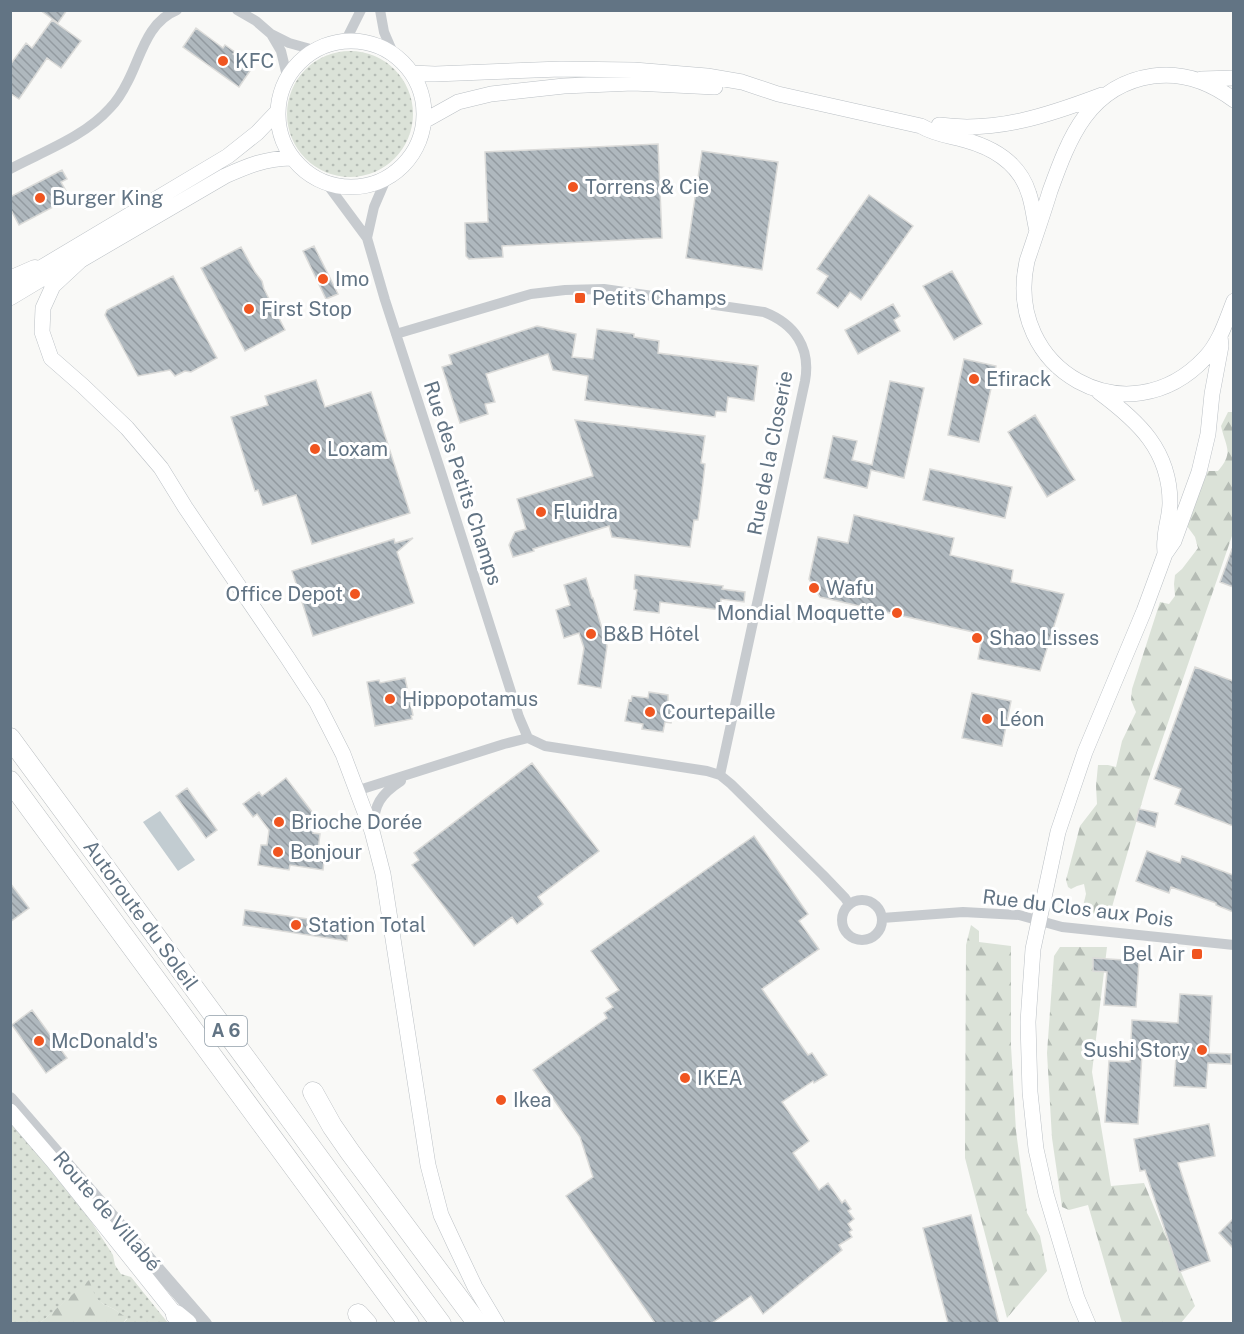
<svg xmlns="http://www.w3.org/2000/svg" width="1244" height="1334" viewBox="0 0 1244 1334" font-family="'Public Sans',sans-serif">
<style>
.grass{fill:url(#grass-dots)}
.forest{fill:url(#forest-firs)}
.water{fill:#c2ccd1}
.building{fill:url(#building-back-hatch);stroke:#dbdbd9;stroke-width:1.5}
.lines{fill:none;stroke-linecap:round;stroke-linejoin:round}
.secondary-casing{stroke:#bbc0c5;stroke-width:16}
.motorway-casing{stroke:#b9bdc0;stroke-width:21}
.minor{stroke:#c7cbcf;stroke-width:10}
.tertiary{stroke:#c7cbcf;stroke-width:14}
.secondary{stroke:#fff;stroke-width:15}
.motorway{stroke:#fff;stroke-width:20}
.poi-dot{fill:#f05520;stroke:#fff;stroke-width:2}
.labels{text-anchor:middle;stroke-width:6;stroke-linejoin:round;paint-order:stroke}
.shield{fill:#fff;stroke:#919ea9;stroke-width:1.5}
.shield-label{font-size:18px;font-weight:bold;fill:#627484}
.poi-label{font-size:20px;fill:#627484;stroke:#fff;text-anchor:start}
.street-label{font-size:20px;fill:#627484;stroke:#fff}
</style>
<defs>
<pattern id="grass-dots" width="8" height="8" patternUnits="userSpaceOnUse" patternTransform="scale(1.5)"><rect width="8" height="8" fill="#dbe2d8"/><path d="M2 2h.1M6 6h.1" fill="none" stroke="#b5bcb5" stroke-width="1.8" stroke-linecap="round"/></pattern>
<pattern id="forest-firs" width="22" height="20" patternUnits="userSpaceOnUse" patternTransform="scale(1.5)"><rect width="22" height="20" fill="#dbe2d8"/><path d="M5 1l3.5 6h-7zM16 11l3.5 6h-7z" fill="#b5bcb5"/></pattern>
<pattern id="building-back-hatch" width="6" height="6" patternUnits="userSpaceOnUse" patternTransform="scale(1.5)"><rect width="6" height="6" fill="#afb8be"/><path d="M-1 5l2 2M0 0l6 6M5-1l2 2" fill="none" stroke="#929aa0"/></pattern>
</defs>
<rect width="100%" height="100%" fill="#f9f9f7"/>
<path class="grass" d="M287 114a63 63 0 1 1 126 0a63 63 0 1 1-126 0Z
M10 1123 40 1157 91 1221 113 1255 115 1265 121 1274 131 1277 168 1323H123L127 1319 114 1309 103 1304 95 1298 89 1281 40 1323H11L10 1186 12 1184 10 1183Z"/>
<path class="forest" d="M1228 412H1233V533L1148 781 1110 914C1099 914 1090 916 1083 906L1086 894 1084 884 1077 886 1071 889 1068 887 1066 880 1080 826 1097 804 1096 786 1098 765H1108L1116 767 1122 741 1136 712 1131 700 1132 689 1160 602 1169 604 1175 596 1174 584 1175 575 1182 569 1198 548 1195 537 1187 526 1189 516 1208 471H1218C1234 452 1226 448 1221 426Z
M971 925 979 931V942L1011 946V1046L1016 1131 1027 1213 1040 1236 1047 1271 1007 1318 965 1158 966 945Z
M1060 947H1107L1092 1072 1111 1186 1144 1183 1195 1306 1181 1323H1122L1088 1205 1069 1210 1062 1207 1052 1138 1047 1053 1054 956Z
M89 1280 96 1298 103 1304 114 1309 127 1318 123 1323H40Z"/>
<path class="water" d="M160 811 195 860 178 871 143 822Z"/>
<path class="building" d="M40 10H67L58 23Z
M52 20 81 41 61 68 47 58 19 99 10 93V65L26 43 32 48Z
M196 28 223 48 225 45 235 52 233 54 252 68 239 87 183 47Z
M658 144 662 238 502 246 503 257 469 259 466 256 465 223 488 222 485 152Z
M702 151 778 162 762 270 686 258Z
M62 170 67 179 61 182 70 198 19 225 10 208V197Z
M869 195 913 226 861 300 850 292 838 308 817 293 828 276 817 269Z
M314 246 338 294 326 299 303 251Z
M241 247 255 272 262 281 264 289 285 330 245 351 201 268Z
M952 271 982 324 954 340 923 286Z
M173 276 217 358 191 372 185 371 175 376 170 370 138 376 105 315 107 310Z
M893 304 900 316 894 320 900 331 858 354 845 330Z
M537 326 576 334 572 357 593 359 597 329 634 334V337L659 341 658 353 758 366 754 401 728 397 726 412 716 411 715 417 585 400 588 376 553 370 548 354 486 374 495 402 485 404 488 414 460 423 442 367 452 364 449 355Z
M964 359 996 366 979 442 948 435Z
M316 380 325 407 371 392 410 513 312 544 296 495 263 505 258 490 255 491 231 417 268 405 265 396Z
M890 381 924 388 904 478 871 470 867 488 824 478 833 436 857 441 852 460 872 465Z
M1035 415 1075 480 1047 497 1008 432Z
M575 420 705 436 701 463 705 464 703 482 698 520H694L690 547 612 537 609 526 533 549 534 551 513 557 509 545 515 532 526 529 517 499 593 476Z
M930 469 1012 487 1005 518 923 500Z
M854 515 954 538 950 555 1013 570 1011 582 1064 594 1040 671 978 659 981 643 973 632 820 597 809 579 818 537 848 543Z
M413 538 397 552 414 603 313 636 292 571 394 539 395 543Z
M1232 549H1233V587L1220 582Z
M635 575 723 586 722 589 745 592 744 602 721 599 720 610 660 602 659 613 634 610 637 590 634 589Z
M586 578 592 598H593L607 646 601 688 578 684 584 648 579 633 564 638 556 610 570 605 564 585Z
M1195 667 1233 681V826L1175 804 1181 789 1154 779Z
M405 678 413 715 411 716 412 719 375 726 367 682 379 680 380 683Z
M649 692 668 695V703L674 704 671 723 665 722 663 732 642 729 643 724 625 721 629 700 631 701 632 696 648 698Z
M972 693 1011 701 1002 746 962 738Z
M532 763 599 851 538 897 543 904 538 908 517 924 512 917 474 946 412 865 419 860 414 853Z
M286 778 316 817 313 833 320 834 318 850 325 851 323 870 290 865 289 870 258 865 261 845H267L269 830 257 814 253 817 243 804 259 792 262 796Z
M187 788 217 830 206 838 176 796Z
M1139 809 1158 813 1155 827 1136 821Z
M754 836 808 914 799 921 819 949 762 989 808 1055 812 1053 827 1075 814 1083 813 1081 782 1102 809 1141 793 1153 819 1190 828 1183 842 1203 845 1200 851 1209 848 1211 854 1219 848 1224 852 1230 849 1232 852 1237 839 1245 842 1250 763 1314 751 1296 712 1323H655L566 1196 593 1177 580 1137 533 1070 607 1018 604 1013 613 1007 606 998 619 990 591 951Z
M1147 851 1180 863 1182 856 1233 875V912L1216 905V903L1171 887 1169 893 1136 881Z
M10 883 29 908 10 922Z
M245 910 349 925 347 941 243 925Z
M1093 958 1139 961 1136 1007 1104 1005 1107 972 1093 971Z
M1180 994 1212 996 1209 1053 1231 1054V1064L1208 1063 1206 1088 1174 1086 1176 1056 1142 1053 1138 1124 1105 1122 1109 1061 1130 1062 1132 1020 1178 1023Z
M32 1010 67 1058 46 1073 12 1025Z
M1209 1124 1215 1156 1178 1163 1210 1261 1179 1272 1145 1170 1140 1171 1134 1139Z
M971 1215 999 1323H948L923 1228Z
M1233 1219V1248L1219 1233Z"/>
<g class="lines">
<g class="secondary-casing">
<path id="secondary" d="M278 114a73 73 0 1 1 146 0a73 73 0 1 1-146 0Z
M412 73 435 74 561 69 634 70 707 76 742 82 778 94 921 126C934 134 950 136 965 140 994 148 1020 164 1029 194 1033 206 1034 219 1037 231
M1201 79 1234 78
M1234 100C1210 82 1183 72 1153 76 1089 85 1069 138 1050 191 1043 214 1035 237 1027 261 1003 370 1128 440 1205 358 1220 342 1226 321 1234 301
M424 121 458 102 491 94 564 86 633 83 715 87
M939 125C996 133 1049 115 1102 95
M81 260 53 286 43 308 42 332 51 358 83 386 127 428 161 468 185 507 287 657 317 703 343 754 372 831 383 874 428 1165 441 1215 455 1245 475 1287 497 1324
M27 276 228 156 257 133 277 112
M10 298 40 280 81 260 225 176C250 165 264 159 291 158
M1099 392C1138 421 1170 450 1170 503 1170 516 1165 528 1165 540 1164 544 1165 549 1165 554
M10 1111 53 1161 176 1315
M1088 1324 1077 1298 1046 1194 1036 1149 1030 1092 1028 1022 1033 949 1058 832 1085 752 1144 611 1165 554 1174 541 1199 472 1208 434 1212 394 1221 346 1220 336"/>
</g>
<g class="motorway-casing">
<path id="motorway" d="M10 281 35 270
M10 738 441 1324
M10 781 409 1324
M313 1092 332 1126 350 1152 478 1324
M358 1314 367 1324
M176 1315 187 1324"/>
</g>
<path class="minor" d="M237 10 256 21 271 34 289 43 314 50
M380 10 384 32 393 53
M271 34 281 51 287 76
M346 40 361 10
M10 169C44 151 84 137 110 108 117 101 123 91 128 81 141 56 147 22 177 10
M327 184 367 238 385 300 440 469 519 717 528 738 545 746 707 771 720 775 731 784 823 875 845 898 849 904
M367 238 374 207 386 179
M396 334 531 294 565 290 604 289 764 312C795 324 811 348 805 381L720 775
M356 791 504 744 528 738
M374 829C373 805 381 794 401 781
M842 920a20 20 0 1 1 40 0a20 20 0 1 1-40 0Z
M882 918 963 912 1019 915 1062 927 1234 945"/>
<path class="tertiary" d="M10 1099 205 1324"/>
<use href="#secondary" class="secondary"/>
<use href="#motorway" class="motorway"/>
</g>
<g class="poi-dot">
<circle cx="223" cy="61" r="6"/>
<circle cx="573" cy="187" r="6"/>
<circle cx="40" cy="198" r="6"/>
<circle cx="323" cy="279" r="6"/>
<rect x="574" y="292" width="12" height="12" rx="3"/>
<circle cx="249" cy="309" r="6"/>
<circle cx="974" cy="379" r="6"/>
<circle cx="315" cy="449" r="6"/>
<circle cx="541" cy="512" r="6"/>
<circle cx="814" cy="588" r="6"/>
<circle cx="355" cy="594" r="6"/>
<circle cx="897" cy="613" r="6"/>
<circle cx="591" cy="634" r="6"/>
<circle cx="977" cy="638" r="6"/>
<circle cx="390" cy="699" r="6"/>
<circle cx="650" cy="712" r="6"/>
<circle cx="987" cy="719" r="6"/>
<circle cx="279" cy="822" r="6"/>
<circle cx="278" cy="852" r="6"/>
<circle cx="296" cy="925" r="6"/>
<rect x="1191" y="948" width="12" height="12" rx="3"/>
<circle cx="39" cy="1041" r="6"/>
<circle cx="1202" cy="1050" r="6"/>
<circle cx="685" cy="1078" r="6"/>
<circle cx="501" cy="1100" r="6"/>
</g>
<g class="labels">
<rect class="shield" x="205" y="1016" width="42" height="30" rx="4.5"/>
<g class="shield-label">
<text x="226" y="1037">A 6</text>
</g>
<g class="poi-label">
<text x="235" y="68">KFC</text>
<text x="585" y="194">Torrens &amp; Cie</text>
<text x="52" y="205">Burger King</text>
<text x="335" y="286">Imo</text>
<text x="592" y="305">Petits Champs</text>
<text x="261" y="316">First Stop</text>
<text x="986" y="386">Efirack</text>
<text x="327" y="456">Loxam</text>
<text x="553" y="519">Fluidra</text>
<text x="826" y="595">Wafu</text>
<text x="343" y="601" text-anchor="end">Office Depot</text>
<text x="885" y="620" text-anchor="end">Mondial Moquette</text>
<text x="603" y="641">B&amp;B Hôtel</text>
<text x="989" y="645">Shao Lisses</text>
<text x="402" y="706">Hippopotamus</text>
<text x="662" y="719">Courtepaille</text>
<text x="999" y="726">Léon</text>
<text x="291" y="829">Brioche Dorée</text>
<text x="290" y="859">Bonjour</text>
<text x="308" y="932">Station Total</text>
<text x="1185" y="961" text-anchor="end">Bel Air</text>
<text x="51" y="1048">McDonald's</text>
<text x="1190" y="1057" text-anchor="end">Sushi Story</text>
<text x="697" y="1085">IKEA</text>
<text x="513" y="1107">Ikea</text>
</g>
<g class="street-label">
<text transform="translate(770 453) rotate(-79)" y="7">Rue de la Closerie</text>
<text transform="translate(463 483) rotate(72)" y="7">Rue des Petits Champs</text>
<text transform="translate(1078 908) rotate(7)" y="7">Rue du Clos aux Pois</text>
<text transform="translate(141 915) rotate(54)" y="7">Autoroute du Soleil</text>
<text transform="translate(107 1211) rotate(49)" y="7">Route de Villabé</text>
</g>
</g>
<rect width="1244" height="1334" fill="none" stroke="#627484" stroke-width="24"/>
</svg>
